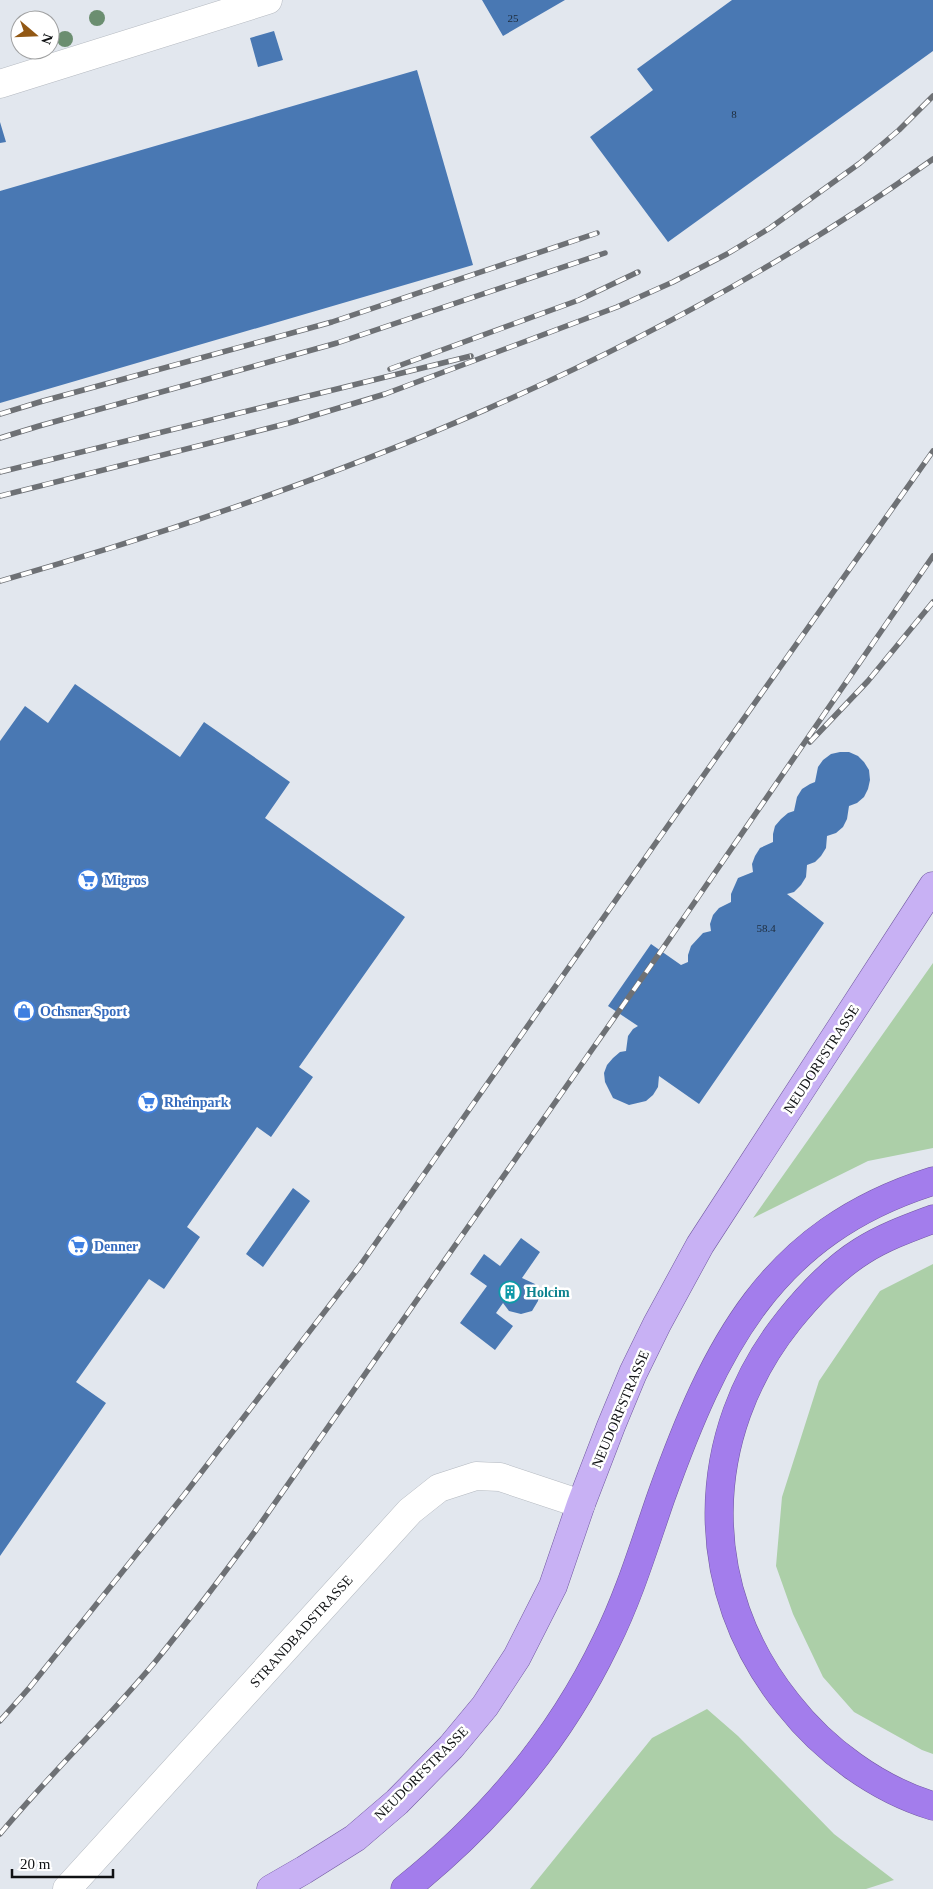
<svg xmlns="http://www.w3.org/2000/svg" width="933" height="1889" viewBox="0 0 933 1889" font-family="Georgia,serif">
<style>
.green{fill:#accfa8}
.building{fill:#4978b3}
.lines{fill:none;stroke-linecap:round;stroke-linejoin:round}
.minor-casing{stroke:#b4b9c0;stroke-width:29}
.major-casing{stroke:#7058a0;stroke-width:29}
.highway-casing{stroke:#7058a0;stroke-width:29}
.minor{stroke:#fff;stroke-width:28}
.major{stroke:#c8b1f4;stroke-width:28}
.highway{stroke:#a37dec;stroke-width:28}
.rail-casing{stroke:#6e7175;stroke-width:5.5}
.rail{stroke:#fff;stroke-width:4;stroke-dasharray:11;stroke-linecap:butt}
.tree{fill:#6b8e70}
.labels{text-anchor:middle;stroke-width:5;stroke-linejoin:round;paint-order:stroke}
.number-label{font-size:11px;fill:#1e2c3c}
.shop-label{font-size:14px;font-weight:bold;fill:#366cbe;stroke:#fff;text-anchor:start}
.street-label{font-size:14px;fill:#101214;stroke:#fff}
.culture-label{font-size:14px;font-weight:bold;fill:#0d838f;stroke:#fff;text-anchor:start}
</style>
<rect width="100%" height="100%" fill="#e2e7ee"/>
<path class="green" d="M933 963V1148L868 1161 753 1218Z
M933 1264V1754L922 1750 854 1712 823 1677 793 1614 776 1566 782 1497 819 1381 880 1291Z
M707 1709 738 1736 834 1834 894 1880 866 1889H530L652 1738Z"/>
<path class="building" d="M482 0H565L503 36Z
M732 0H933V51L668 242 590 137 653 90 637 69Z
M274 31 283 60 258 67 250 38Z
M417 70 473 265 0 403V191Z
M0 122 6 142 0 143Z
M75 684 180 757 204 722 290 782 265 818 405 917 299 1067 313 1077 271 1137 257 1127 187 1227 200 1237 164 1289 149 1279 76 1382 106 1403 0 1556V741L25 706 48 723Z
M840 752H849L858 756 864 762 869 770 870 780 868 789 864 797 857 803 849 806 847 819 843 827 836 833 827 836 826 848 821 856 815 862 807 865 806 877 801 885 794 892 787 894 824 923 699 1104 659 1076 658 1087 653 1095 646 1101 629 1105 613 1098 605 1082 604 1073 607 1065 613 1058 620 1052 626 1051 628 1036 633 1029 638 1026 608 1006 651 944 681 965 688 962V955L691 946 703 933 711 931 710 924 713 915 719 908 731 902V894L738 878 753 872 752 864 755 856 760 848 773 842V834L775 826 781 819 788 813 794 811 797 797 802 789 810 784 815 782 818 767 823 760 831 754Z
M293 1188 310 1201 263 1267 246 1254Z
M521 1238 540 1252 522 1278 535 1284 539 1295 538 1301 532 1311 521 1314 509 1311 503 1303 496 1313 513 1326 495 1350 460 1323 487 1286 470 1274 484 1254 500 1266Z"/>
<g class="lines">
<g class="minor-casing">
<path id="minor" d="M0 84 268 0
M67 1889 410 1511 439 1488 476 1476 500 1477 581 1504"/>
</g>
<g class="major-casing">
<path id="major" d="M271 1889 304 1870 355 1838 397 1802 451 1747 485 1706 517 1657 553 1586 581 1504 611 1426 633 1373 657 1324 700 1245 933 886"/>
</g>
<g class="highway-casing">
<path id="highway" d="M933 1219C909 1228 884 1237 862 1251 833 1269 810 1294 789 1320 697 1435 695 1589 788 1704 824 1750 877 1789 933 1806
M405 1889C489 1822 559 1740 606 1642 629 1596 644 1546 661 1497 715 1347 770 1232 933 1181"/>
</g>
<use href="#minor" class="minor"/>
<use href="#major" class="major"/>
<use href="#highway" class="highway"/>
<g class="rail-casing">
<path id="rail" d="M390 369 579 300 638 272
M0 414 43 401 332 322 597 233
M0 438 39 426 337 343 605 253
M0 472 471 356
M0 496 289 423 385 394 617 307 673 282 727 254 770 228 860 163 899 130 933 96
M0 581C331 486 650 361 933 159
M810 742 868 681 933 602
M0 1721 30 1687 184 1495 359 1267 655 844 933 451
M0 1834C49 1775 105 1722 155 1662 190 1619 223 1575 256 1530L661 951 933 556"/>
</g>
<use href="#rail" class="rail"/>
</g>
<g class="tree">
<circle cx="97" cy="18" r="8"/>
<circle cx="65" cy="39" r="8"/>
</g>
<defs>
<g id="supermarket-ring" transform="scale(1.125)"><circle r="9.5" fill="#fff" stroke="#3f7fe0" stroke-width="1.5"/><path d="M-6-5.5h2.5l.6 2H6L4.5 2H-2.5L-4.4-4H-6ZM-1.5 3.2a1.3 1.3 0 1 0 .1 0ZM3 3.2a1.3 1.3 0 1 0 .1 0Z" fill="#3f7fe0"/></g>
<g id="shop-ring" transform="scale(1.125)"><circle r="9.5" fill="#fff" stroke="#3f7fe0" stroke-width="1.5"/><path d="M-5-2.5h2.3a2.7 3.5 0 0 1 5.4 0H5L5.5 6h-11ZM-1.5-2.5h3a1.5 2.3 0 0 0-3 0Z" fill="#3f7fe0"/></g>
<g id="building-ring" transform="scale(1.125)"><circle r="9.5" fill="#fff" stroke="#0f9aa8" stroke-width="1.5"/><path d="M-4-6H4V6H1V3H-1V6H-4ZM-2.5-4.3h1.7v1.8h-1.7ZM.8-4.3h1.7v1.8H.8ZM-2.5-1h1.7V.8h-1.7ZM.8-1h1.7V.8H.8Z" fill="#0f9aa8"/></g>
</defs>
<g fill-rule="evenodd">
<use href="#supermarket-ring" x="88" y="880"/>
<use href="#shop-ring" x="24" y="1011"/>
<use href="#supermarket-ring" x="148" y="1102"/>
<use href="#supermarket-ring" x="78" y="1246"/>
<use href="#building-ring" x="510" y="1292"/>
</g>
<g class="labels">
<g class="number-label">
<text x="513" y="22">25</text>
<text x="734" y="118">8</text>
<text x="766" y="932">58.4</text>
</g>
<g class="shop-label">
<text x="104" y="885">Migros</text>
<text x="40" y="1016">Ochsner Sport</text>
<text x="164" y="1107">Rheinpark</text>
<text x="94" y="1251">Denner</text>
</g>
<g class="street-label">
<text transform="translate(821 1059) rotate(-57)" y="5">NEUDORFSTRASSE</text>
<text transform="translate(620 1409) rotate(-67)" y="5">NEUDORFSTRASSE</text>
<text transform="translate(301 1631) rotate(-48)" y="5">STRANDBADSTRASSE</text>
<text transform="translate(421 1773) rotate(-45)" y="5">NEUDORFSTRASSE</text>
</g>
<g class="culture-label">
<text x="526" y="1297">Holcim</text>
</g>
</g>
<g transform="translate(35 35) rotate(109)"><circle r="24" fill="#ffffff" stroke="#9fa0a1"/>
<path d="M0-4L9 19L0 12L-9 19Z" fill="#925814"/>
<text y="-8" font-size="14" font-weight="bold" text-anchor="middle" fill="#101214">N</text>
</g>
<path d="M12 1869v8h101v-8" fill="none" stroke="#101214" stroke-width="2.5"/>
<text x="20" y="1869" font-size="15" fill="#101214" stroke="#ffffff" stroke-width="4" paint-order="stroke">20 m</text>
</svg>
